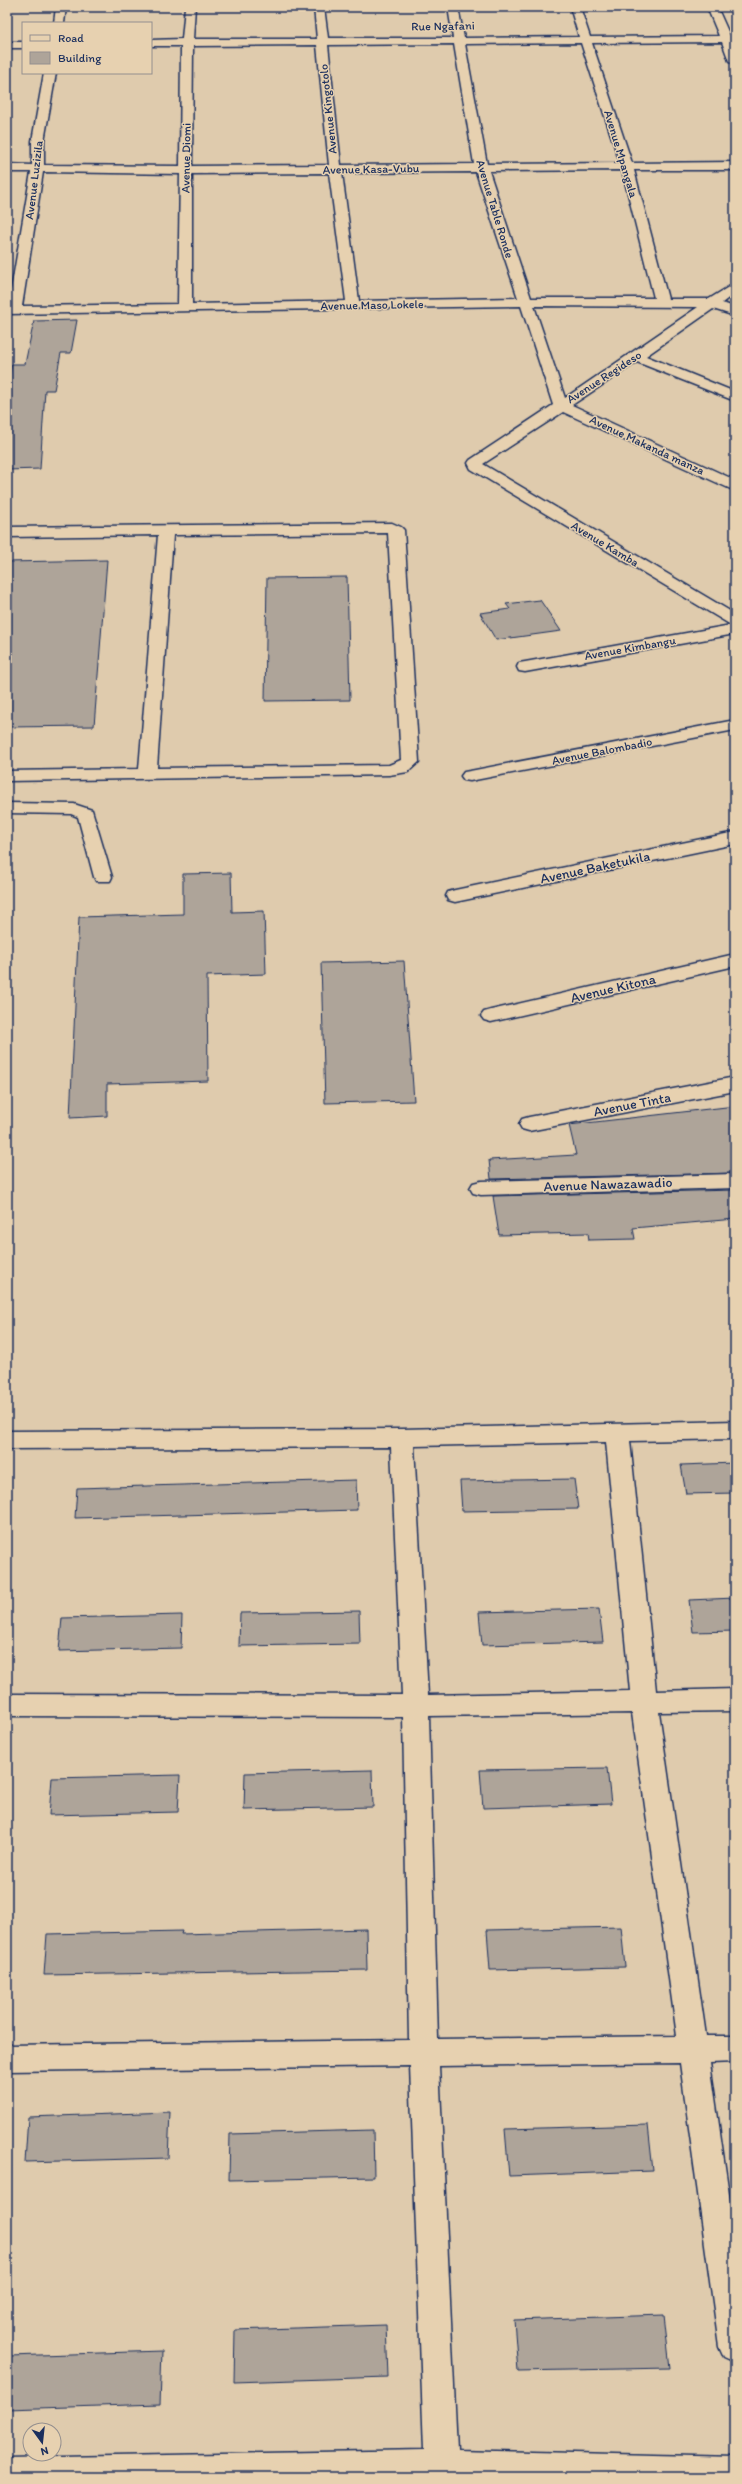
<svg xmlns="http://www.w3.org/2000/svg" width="742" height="2484" viewBox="0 0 742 2484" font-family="Itim,sans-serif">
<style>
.building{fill:#aea499;stroke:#1b2f5e}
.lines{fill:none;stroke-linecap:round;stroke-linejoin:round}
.lane-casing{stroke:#1b2f5e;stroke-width:3}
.street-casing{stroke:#1b2f5e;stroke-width:3}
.lane{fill:#e7d1b0;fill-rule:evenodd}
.street{fill:#e7d1b0;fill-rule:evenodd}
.labels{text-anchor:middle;stroke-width:3;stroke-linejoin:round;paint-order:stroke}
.far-street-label{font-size:12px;fill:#1b2f5e;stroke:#e7d1b0}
.street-label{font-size:14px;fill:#1b2f5e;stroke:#e7d1b0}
</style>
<rect width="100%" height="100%" fill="#dfcbad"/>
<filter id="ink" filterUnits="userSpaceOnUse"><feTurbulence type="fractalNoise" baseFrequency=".025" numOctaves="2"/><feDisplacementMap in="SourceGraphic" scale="8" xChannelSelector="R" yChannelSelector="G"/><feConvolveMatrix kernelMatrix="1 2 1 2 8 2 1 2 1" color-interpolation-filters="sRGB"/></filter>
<g filter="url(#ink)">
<path class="building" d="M77 320 71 353H61L54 390H45L40 469 7 470V385L12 364H25L34 321Z
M107 560 94 726 7 727V562Z
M347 577 350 700 265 701 267 578Z
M540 600 561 631 496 640 480 613 510 609 506 604Z
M231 873 232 912 264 911 266 974 207 976 208 1081 107 1084V1116L70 1118 79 917 183 914V874Z
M404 961 414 1101 325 1103 321 963Z
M735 1106V1173L491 1179 489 1160 576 1155 569 1125Z
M735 1190V1219L633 1228 635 1239 589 1240 588 1233 499 1235 493 1196Z
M735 1463V1493L686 1494 681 1465Z
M574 1479 578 1509 462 1511 460 1481Z
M356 1480 357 1510 75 1518 77 1488Z
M735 1598V1631L693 1632 689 1600Z
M599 1609 603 1642 482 1645 479 1612Z
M359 1611 360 1644 239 1646 240 1613Z
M182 1615 181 1648 59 1651 62 1618Z
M607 1768 611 1804 483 1808 480 1770Z
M372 1770 373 1807 244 1810 245 1773Z
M180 1775 178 1812 49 1815 52 1778Z
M621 1927 625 1967 490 1970 487 1930Z
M366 1929 367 1970 44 1975 47 1934 182 1931 181 1934Z
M170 2112 168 2158 25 2162 28 2117Z
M648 2125 653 2171 509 2176 505 2129Z
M373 2130 374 2177 229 2180 230 2134Z
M664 2315 670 2368 518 2371 514 2320Z
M386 2325 388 2377 234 2382 235 2330Z
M162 2351 160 2404 7 2409 9 2356Z"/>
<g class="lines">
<g class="lane-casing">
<path id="lane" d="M392 523 401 527 404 530 419 762 408 772 389 775 7 781V771L139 769 158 535 7 537V527ZM388 533 401 760 389 765 157 768 173 535Z
M7 803 74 804 92 810 112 877 110 881H96L94 877 78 817 71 814 7 813Z"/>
</g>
<g class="street-casing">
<path id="street" d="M56 7H66L64 23H54Z
M185 7H195L193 39H317L314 7H324L328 38H453L448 7H458L464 38 579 37 570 7H580L590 37 719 36 707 7H717L730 36H735V42H733L735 48V64L729 61 722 42 592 43 632 163 735 162V170H634L668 299H709L735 283V293L722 303 735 307V316L713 309 646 356 735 392V401L637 362 572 405 735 480V491L563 412 483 464 735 614V634L525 672 519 671 517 667 519 663 525 662 731 625 471 469 468 463 470 460 553 405 521 306 7 314 31 172H7V164L32 165V141L44 73H56L44 141V165L180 166 181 46H151V40L182 39ZM581 43 620 163 487 164 465 44ZM454 44 474 164 341 165 328 45ZM317 45 329 165 192 166 193 46ZM622 170 654 298H531L489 171ZM43 172 180 174 178 304 22 306ZM476 172 518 298 359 301 342 173ZM329 173 346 301 192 304V174ZM534 306 698 307 565 398Z
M7 42H23V48H7Z
M735 720V730L470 781 464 780 461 776 464 772 470 771Z
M735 832V844L455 902 448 900 446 896 448 892 455 890Z
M735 954V966L491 1022 484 1020 481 1016 484 1012 491 1010Z
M735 1077V1091L529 1131 522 1129 519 1124 522 1119 529 1117Z
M735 1174V1188L481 1195 473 1193 470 1188 473 1183 481 1181Z
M735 1421V1439L630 1441 656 1691 735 1689V1711L659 1712 706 2036H735V2062L710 2063 735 2236V2362L724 2357 719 2346 680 2063 439 2066 457 2450 735 2457V2477H7V2458L424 2450 410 2066 7 2071V2045L409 2040 403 1717 7 1716V1694L402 1695 391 1447 7 1449V1431L402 1429ZM606 1442 630 1691 428 1695 414 1446ZM632 1713 677 2036 438 2039 429 1716Z"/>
</g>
<use href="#lane" class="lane"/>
<use href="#street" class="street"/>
</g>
</g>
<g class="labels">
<g class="far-street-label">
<text transform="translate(443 26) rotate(-1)" y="4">Rue Ngafani</text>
<text transform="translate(328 109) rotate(-96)" y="4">Avenue Kingotolo</text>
<text transform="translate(621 154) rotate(73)" y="4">Avenue Mpangala</text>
<text transform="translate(186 158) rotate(-89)" y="4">Avenue Diomi</text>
<text transform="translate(371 169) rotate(-1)" y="4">Avenue Kasa-Vubu</text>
<text transform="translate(34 180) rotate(-83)" y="4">Avenue Luzizila</text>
<text transform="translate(495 209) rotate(73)" y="4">Avenue Table Ronde</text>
<text transform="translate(372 305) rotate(-1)" y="4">Avenue Maso Lokele</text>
<text transform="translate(604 377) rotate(-33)" y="4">Avenue Regideso</text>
<text transform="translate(647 445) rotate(25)" y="4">Avenue Makanda manza</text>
<text transform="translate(605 544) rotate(31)" y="4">Avenue Kamba</text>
<text transform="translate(630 648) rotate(-10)" y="4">Avenue Kimbangu</text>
<text transform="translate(602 751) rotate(-11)" y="4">Avenue Balombadio</text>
</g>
<g class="street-label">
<text transform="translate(595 867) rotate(-12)" y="5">Avenue Baketukila</text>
<text transform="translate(613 988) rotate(-13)" y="5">Avenue Kitona</text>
<text transform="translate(632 1104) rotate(-11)" y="5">Avenue Tinta</text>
<text transform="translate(608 1184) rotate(-2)" y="5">Avenue Nawazawadio</text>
</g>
</g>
<rect width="742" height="2484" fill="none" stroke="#e7d1b0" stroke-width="24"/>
<rect x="12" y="12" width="718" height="2460" fill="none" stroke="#1b2f5e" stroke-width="1.5" filter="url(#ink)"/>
<rect x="22" y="22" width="130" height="52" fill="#e7d1b0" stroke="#95908f"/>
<rect x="30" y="35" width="20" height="6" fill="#e7d1b0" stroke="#95908f"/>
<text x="58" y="42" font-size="12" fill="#1b2f5e">Road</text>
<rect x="30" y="52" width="20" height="12" fill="#aea499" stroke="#95908f"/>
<text x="58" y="62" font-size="12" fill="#1b2f5e">Building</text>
<g transform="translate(42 2442) rotate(165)"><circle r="19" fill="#e7d1b0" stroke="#95908f"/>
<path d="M0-3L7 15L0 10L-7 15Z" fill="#1b2f5e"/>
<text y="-6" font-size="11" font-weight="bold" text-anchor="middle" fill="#1b2f5e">N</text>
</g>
</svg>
